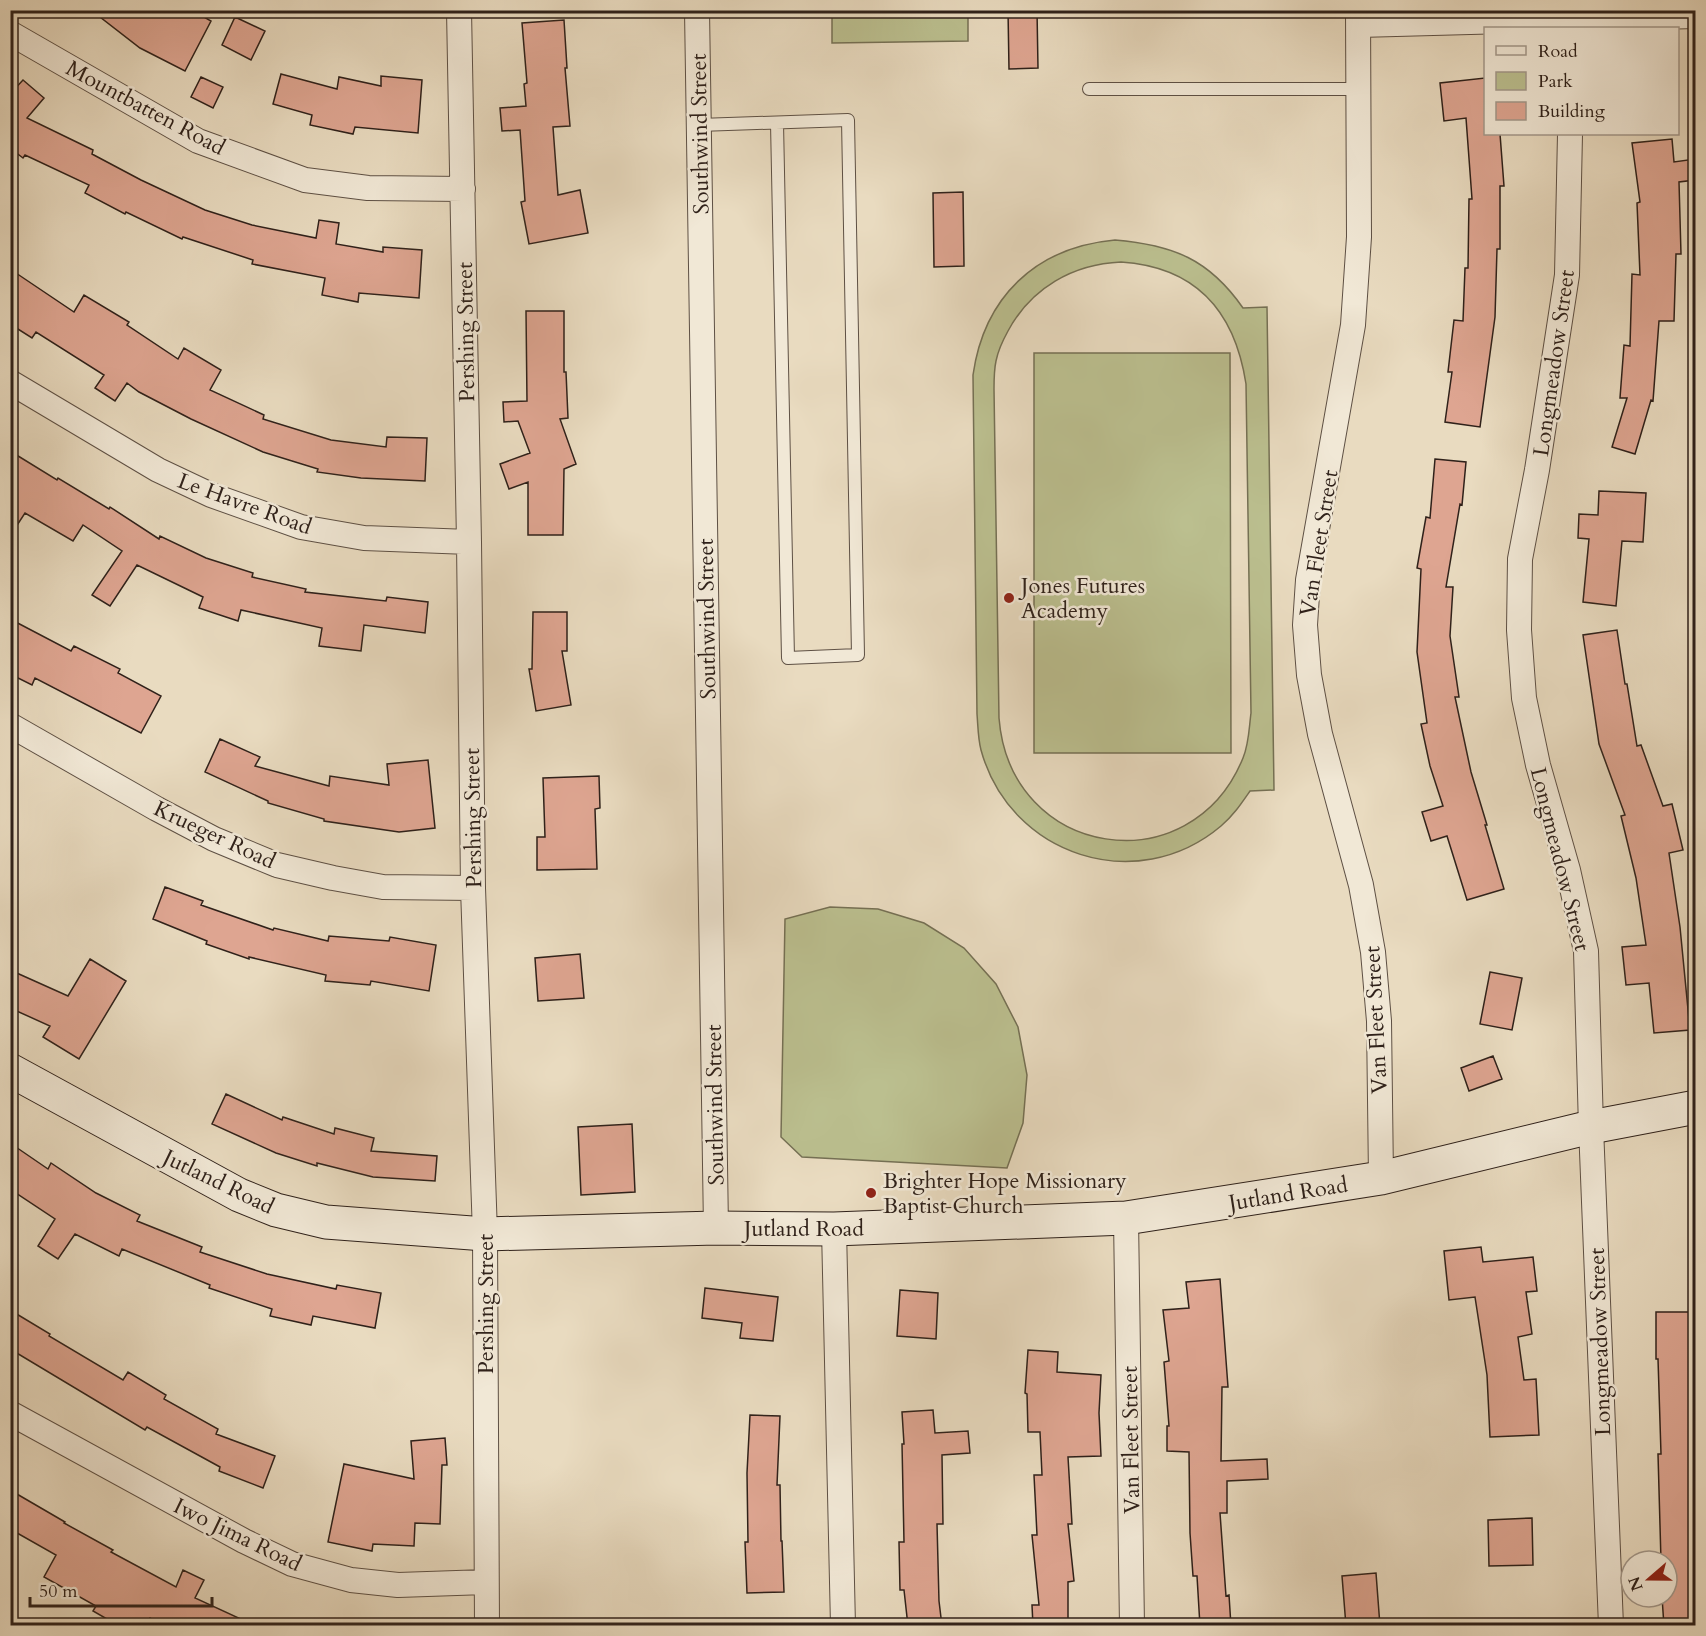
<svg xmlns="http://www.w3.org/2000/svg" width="1706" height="1636" viewBox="0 0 1706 1636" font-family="Cardo,serif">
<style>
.green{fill:#bbbf8f;stroke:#757054;stroke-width:1.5;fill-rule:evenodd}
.building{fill:#dea591;stroke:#2f211a;stroke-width:1.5}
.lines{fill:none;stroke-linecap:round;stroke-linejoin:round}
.lane-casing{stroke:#5e5044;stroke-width:14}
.street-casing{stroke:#5e5044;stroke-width:26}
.secondary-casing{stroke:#2f211a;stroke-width:35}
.lane{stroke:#f1e8d6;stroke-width:12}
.street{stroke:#f1e8d6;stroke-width:24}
.secondary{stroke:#f1e8d6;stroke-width:33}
.poi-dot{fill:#8f2418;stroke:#f1e8d6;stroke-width:2}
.labels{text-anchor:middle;stroke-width:5;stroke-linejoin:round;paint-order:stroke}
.street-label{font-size:22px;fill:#2f211a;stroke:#f1e8d6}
.poi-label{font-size:22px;fill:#2f211a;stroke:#f1e8d6;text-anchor:start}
</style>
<rect width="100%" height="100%" fill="#e9dbc0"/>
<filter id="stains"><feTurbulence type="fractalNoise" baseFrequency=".00333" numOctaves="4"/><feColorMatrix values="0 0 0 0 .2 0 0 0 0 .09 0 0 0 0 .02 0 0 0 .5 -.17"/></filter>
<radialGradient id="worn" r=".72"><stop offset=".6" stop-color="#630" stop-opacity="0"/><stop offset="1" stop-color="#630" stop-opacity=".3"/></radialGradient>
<path class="green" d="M832 11H968V41L832 43Z
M1115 240C1173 245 1209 259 1243 308L1267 307 1274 790 1250 791C1241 804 1233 816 1221 826 1137 897 1010 856 981 750 978 739 978 726 977 714L973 375C984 297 1036 247 1115 240ZM1121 262C1197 267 1235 312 1246 384L1251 713C1249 728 1249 744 1243 758 1191 886 1010 859 999 718L994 389C994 380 994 370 996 361 998 351 1003 340 1008 331 1031 288 1073 264 1121 262Z
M1034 353H1230L1231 753H1034Z
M830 907 878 909 924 923 964 948 996 984 1018 1027 1027 1075 1023 1123 1007 1168 802 1157 781 1137 785 919Z"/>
<path class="building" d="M91 10H192L211 21 185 71 140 48Z
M1008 10H1037L1038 68 1009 69Z
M235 17 265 31 251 60 222 45Z
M564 20 567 68H565L570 126 553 127 558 195 580 190 588 233 529 244 521 202 525 201 520 130 502 131 500 108 526 106 524 84 527 83 522 23Z
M281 74 337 89 339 77 381 86V76L422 80 418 133 355 127 353 134 310 125 312 115 273 104Z
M201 77 223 87 213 108 191 97Z
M1485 78V134H1500L1504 186H1500V249H1497L1495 317 1480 427 1445 422 1452 372H1448L1454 320 1463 321 1465 268H1468L1469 199H1472L1466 118 1444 121 1440 83Z
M23 80 44 98 27 118 93 150 92 154 141 180 205 210 252 225 316 238 319 220 339 223 336 244 383 252V247L422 250 419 298 359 293 358 302 322 295 325 278 252 264 253 260 183 237 182 239 126 212 125 214 85 193 89 185 25 155 23 158 10 148V94Z
M1672 139 1674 162 1695 159V180L1679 182 1681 254H1676L1674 321H1659L1653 401 1651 400 1635 454 1612 447 1627 398H1620L1624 345 1630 346 1632 274 1640 275 1637 203 1640 202 1632 143Z
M963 192 964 266 934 267 933 193Z
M10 269 74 312 84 295 129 322 127 325 178 359 184 348 221 370 210 390 264 415 263 419 331 440 386 447 387 437 427 438 425 481 361 478 317 472 318 469 263 452 191 419 139 392 127 383 115 401 95 388 104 375 36 332 32 338 10 324Z
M526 311H564V372H566L568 418 560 419 576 464 564 469 563 535H528V482L509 489 500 464 530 453 518 421 504 422 503 402 527 401Z
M10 451 57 480 58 478 109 509 110 507 159 539 160 536 206 558 253 573 252 577 306 589 305 592 386 601 387 597 428 602 425 633 364 625 361 651 319 646 322 628 241 610 238 621 199 608 203 597 137 565 110 606 92 595 122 551 83 525 73 541 25 513 10 536Z
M1435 459 1466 462 1462 505 1460 504 1446 587H1453L1450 636 1459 697H1455L1471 772 1487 825H1485L1504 889 1467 900 1447 836 1431 841 1422 812 1443 806 1430 766 1421 724 1427 723 1417 652 1421 569 1417 568 1426 517 1430 518Z
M1599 491 1646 493 1643 542 1622 541 1616 606 1583 602 1589 539 1578 538 1579 514 1598 515Z
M533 612H567V651H562L571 705 536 711 529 669H532Z
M10 619 71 651 74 646 120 669 118 673 161 696 141 733 35 678 32 685 10 674Z
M1617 630 1625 684H1627L1637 746 1641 745 1663 806 1672 804 1683 850 1669 853 1680 927 1690 1030 1654 1033 1649 983 1626 985 1622 947 1646 945 1636 878 1621 816 1625 815 1599 744 1583 635Z
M220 739 260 757 255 766 329 786 330 776 389 785 387 764 428 760 435 828 399 832 324 821V819L268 803V801L205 772Z
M599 776 600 808 595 809 597 869 537 870V837H545L543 778Z
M165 887 203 901 201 905 273 930 274 928 328 941 329 936 389 941 390 937 436 945 429 991 371 981 370 985 325 981 326 975 249 957V959L206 944 207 941 153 919Z
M580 954 584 998 538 1001 535 958Z
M90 959 126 981 79 1059 43 1037 50 1026 10 1008V970L68 996Z
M1490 972 1522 978 1512 1030 1480 1024Z
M1493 1056 1502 1079 1469 1091 1461 1068Z
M226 1094 282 1120 283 1117 334 1134 335 1128 374 1138 371 1151 437 1156 435 1181 373 1177 317 1163V1166L276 1153 212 1124Z
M632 1124 635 1192 581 1195 578 1127Z
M10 1143 48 1169 51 1163 96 1193 140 1215 137 1221 202 1247 200 1252 267 1274 336 1289 337 1285 381 1293 375 1328 313 1316 311 1325 270 1316 272 1309 209 1288 210 1285 122 1249 119 1256 75 1234 58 1259 38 1246 55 1219 10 1189Z
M1481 1247 1483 1262 1533 1257 1537 1291 1526 1292 1532 1334 1518 1337 1524 1380 1536 1379 1539 1435 1490 1437 1487 1375 1475 1297 1449 1300 1444 1251Z
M1220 1279 1228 1387H1222L1221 1461 1267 1459 1268 1479 1227 1481V1513H1220L1226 1596 1229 1595 1231 1626H1200L1197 1576H1193L1190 1533 1189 1452 1167 1451V1426H1169L1164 1362 1169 1361 1163 1310 1189 1308 1186 1282Z
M705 1288 778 1297 773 1341 740 1338 742 1323 702 1318Z
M900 1290 938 1293 936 1339 897 1336Z
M10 1310 50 1334 49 1336 123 1380 128 1372 166 1395 164 1399 218 1429 216 1434 275 1456 263 1488 219 1471 220 1467 147 1427 145 1430 10 1349Z
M1656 1312H1691V1381H1693L1694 1426H1689L1691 1510H1695V1626H1664L1662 1597H1667V1561H1661L1658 1454H1661L1658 1359H1656Z
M1028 1350 1058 1352 1057 1372 1101 1375 1099 1413 1101 1456 1068 1457 1072 1524H1068L1074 1581 1068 1582V1626H1033L1032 1605H1039L1032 1535H1037L1034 1475H1042L1040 1432H1028L1027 1394 1025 1393Z
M933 1410 935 1433 968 1431 970 1453 942 1455 943 1524H937L939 1601 942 1626H908L904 1590H900L899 1542H904L902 1444H904L902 1412Z
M750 1415 780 1416 777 1485H780L781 1541H782L784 1592 747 1593 745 1542H748L747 1473Z
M445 1438 447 1465H442L440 1524 415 1523 414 1546 373 1544 372 1551 328 1542 344 1464 414 1479 411 1441Z
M10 1490 65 1522 64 1523 113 1550 111 1552 176 1587 183 1570 204 1580 195 1598 256 1626H166L150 1618 146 1626H119L93 1611 96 1606 44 1577 56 1555 10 1529Z
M1532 1518 1533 1565 1489 1566 1488 1520Z
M1376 1573 1380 1626H1346L1342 1576Z"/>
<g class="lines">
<g class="lane-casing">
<path id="lane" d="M1089 89H1359
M699 125 848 120 858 655 788 658 777 123"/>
</g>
<g class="street-casing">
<path id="street" d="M459 10 469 542 473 888 485 1234 487 1626
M697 10 716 1228
M1358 10 1359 237 1353 325 1308 580 1305 625 1309 675 1320 734 1361 885 1373 952 1379 1021 1381 1178
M1359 25 1696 16
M10 33 198 141 305 180 368 188 463 189
M1570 134 1567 275 1537 470 1520 559 1519 630 1524 698 1538 765 1568 870 1586 951 1591 1127 1611 1626
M10 382 158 470 211 495 301 527 364 538 469 542
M10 725 157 809 214 839 277 865 333 878 383 887 473 888
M1126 1218 1132 1626
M834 1229 843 1626
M10 1413 244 1541 292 1564 351 1580 398 1585 486 1582"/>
</g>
<g class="secondary-casing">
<path id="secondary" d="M10 1070 239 1195 276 1210 326 1222 485 1234 716 1228 834 1229 1126 1218 1381 1178 1591 1127 1696 1107"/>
</g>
<use href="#lane" class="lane"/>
<use href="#street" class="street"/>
<use href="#secondary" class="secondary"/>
</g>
<g class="poi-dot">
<circle cx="1009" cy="598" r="6"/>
<circle cx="871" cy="1193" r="6"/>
</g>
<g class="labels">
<g class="street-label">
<text transform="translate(146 107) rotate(28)" y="8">Mountbatten Road</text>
<text transform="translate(699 134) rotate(-91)" y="8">Southwind Street</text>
<text transform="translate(465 332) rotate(-91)" y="8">Pershing Street</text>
<text transform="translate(1553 363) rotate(-82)" y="8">Longmeadow Street</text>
<text transform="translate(245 503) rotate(20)" y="8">Le Havre Road</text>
<text transform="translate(1318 543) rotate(-81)" y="8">Van Fleet Street</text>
<text transform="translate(706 619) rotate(-91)" y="8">Southwind Street</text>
<text transform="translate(472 818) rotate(-91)" y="8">Pershing Street</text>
<text transform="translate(215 834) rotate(25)" y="8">Krueger Road</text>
<text transform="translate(1561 859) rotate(76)" y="8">Longmeadow Street</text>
<text transform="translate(1375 1020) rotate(-93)" y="8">Van Fleet Street</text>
<text transform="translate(714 1105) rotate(-91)" y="8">Southwind Street</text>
<text transform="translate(219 1181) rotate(26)" y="8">Jutland Road</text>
<text transform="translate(1288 1193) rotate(-9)" y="8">Jutland Road</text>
<text x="804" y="1236">Jutland Road</text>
<text transform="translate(485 1304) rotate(-90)" y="8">Pershing Street</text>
<text transform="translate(1599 1342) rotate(-92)" y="8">Longmeadow Street</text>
<text transform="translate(1130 1440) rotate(-91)" y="8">Van Fleet Street</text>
<text transform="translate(238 1534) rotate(26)" y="8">Iwo Jima Road</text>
</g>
<g class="poi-label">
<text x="1021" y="593">Jones Futures<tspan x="1021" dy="25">Academy</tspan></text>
<text x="883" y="1188">Brighter Hope Missionary<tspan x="883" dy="25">Baptist Church</tspan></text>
</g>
</g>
<rect width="1706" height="1636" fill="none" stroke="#e9dbc0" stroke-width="36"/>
<rect x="12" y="12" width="1682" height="1612" fill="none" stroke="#2f211a" stroke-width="3"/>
<rect x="18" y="18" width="1670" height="1600" fill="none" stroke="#2f211a" stroke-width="1.5"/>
<rect x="1484" y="27" width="195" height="108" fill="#f1e8d6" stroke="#a3988b" stroke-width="1.5"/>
<rect x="1496" y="46" width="30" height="9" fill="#f1e8d6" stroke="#a3988b" stroke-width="1.5"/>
<text x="1538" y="57" font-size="18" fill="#2f211a">Road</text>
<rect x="1496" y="72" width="30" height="18" fill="#bbbf8f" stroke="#a3988b" stroke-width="1.5"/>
<text x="1538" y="87" font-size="18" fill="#2f211a">Park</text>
<rect x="1496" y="102" width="30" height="18" fill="#dea591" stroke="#a3988b" stroke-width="1.5"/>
<text x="1538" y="117" font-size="18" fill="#2f211a">Building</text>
<g transform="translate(1649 1579) rotate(250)"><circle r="28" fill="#f1e8d6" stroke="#a3988b" stroke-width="1.5"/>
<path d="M0-4.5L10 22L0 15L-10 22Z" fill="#8f2418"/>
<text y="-9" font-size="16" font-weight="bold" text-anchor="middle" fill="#2f211a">N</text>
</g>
<path d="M30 1597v9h182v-9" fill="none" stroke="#2f211a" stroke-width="3"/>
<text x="39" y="1597" font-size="18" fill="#2f211a" stroke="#f1e8d6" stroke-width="4.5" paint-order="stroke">50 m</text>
<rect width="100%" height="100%" filter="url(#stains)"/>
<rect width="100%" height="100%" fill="url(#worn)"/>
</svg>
